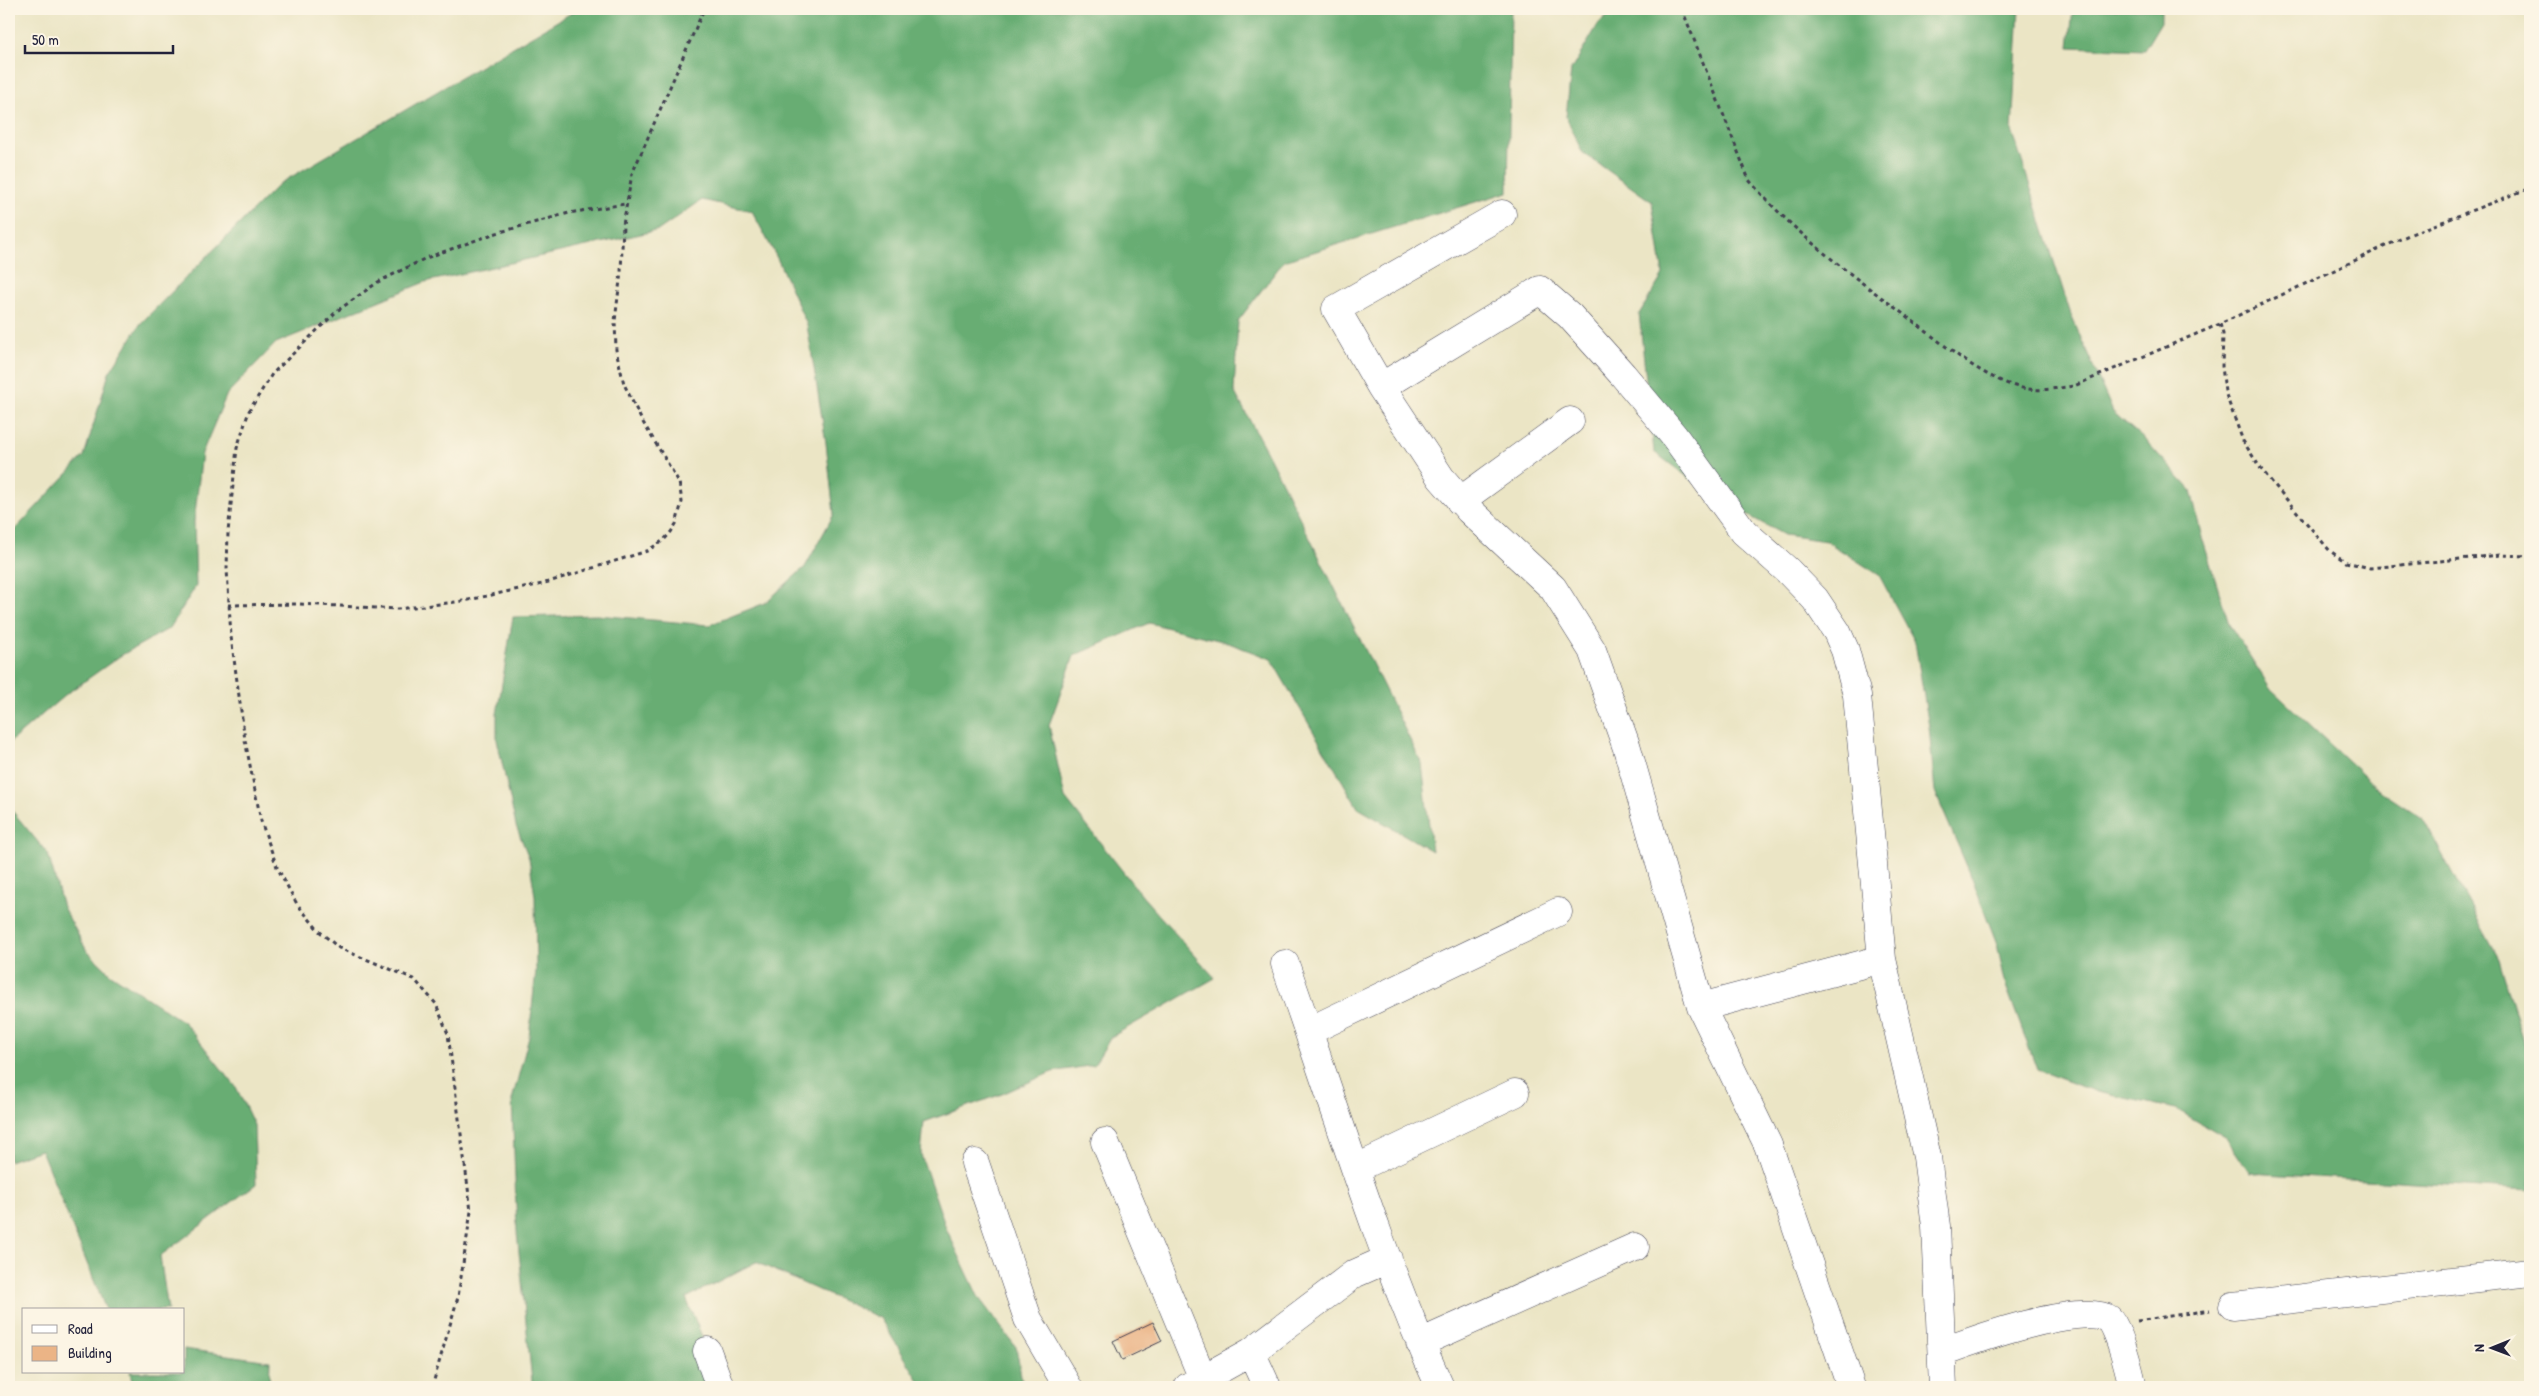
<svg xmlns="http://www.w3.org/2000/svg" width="2539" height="1396" viewBox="0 0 2539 1396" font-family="'Patrick Hand',sans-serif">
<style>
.forest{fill:#68ad73;stroke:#456857}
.building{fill:#ebb486}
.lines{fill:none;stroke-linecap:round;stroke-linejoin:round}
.minor-casing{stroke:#403f50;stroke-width:29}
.path{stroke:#403f50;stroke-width:3;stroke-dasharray:4 4;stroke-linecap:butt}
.minor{stroke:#fff;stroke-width:28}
</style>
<rect width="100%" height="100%" fill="#fcf5e5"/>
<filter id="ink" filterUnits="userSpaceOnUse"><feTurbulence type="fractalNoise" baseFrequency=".02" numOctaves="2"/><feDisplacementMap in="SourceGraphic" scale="10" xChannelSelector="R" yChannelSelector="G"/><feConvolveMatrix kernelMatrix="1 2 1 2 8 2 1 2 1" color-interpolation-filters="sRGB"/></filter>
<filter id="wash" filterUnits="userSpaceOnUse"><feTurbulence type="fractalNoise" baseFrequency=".0096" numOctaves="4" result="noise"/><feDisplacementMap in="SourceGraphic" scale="20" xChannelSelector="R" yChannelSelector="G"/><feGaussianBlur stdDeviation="1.12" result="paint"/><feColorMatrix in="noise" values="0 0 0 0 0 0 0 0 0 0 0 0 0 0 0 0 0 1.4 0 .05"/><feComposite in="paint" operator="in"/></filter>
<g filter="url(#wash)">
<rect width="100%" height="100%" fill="#ebe5c5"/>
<path class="forest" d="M578 9H1511L1508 192 1284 261 1238 321 1234 391 1270 458 1422 764 1432 851 1358 808 1271 659 1226 642 1149 623 1074 656 1049 725 1065 798 1143 897 1215 978 1111 1037 1094 1065 1052 1072 1002 1094 924 1122 921 1155 946 1228 979 1298 1016 1347 1023 1387H923L880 1318 756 1262 686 1298 723 1387H536L532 1382 517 1232 512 1100 529 1037 536 970 535 896 529 858 516 826 497 740V714L513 617 597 615 709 625 765 603 805 567 834 514 826 443 807 325 777 258 752 211 702 200 659 230 425 282 276 343 227 394 202 453 194 522 196 586 170 628 120 656 65 695 9 743V536L84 456 109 373 141 323 279 184Z
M1617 9H2019L2012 130 2071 315 2113 412 2146 441 2191 490 2201 534 2229 624 2271 689 2379 790 2423 819 2499 959 2530 1062V1190L2250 1173 2226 1138 2176 1109 2097 1092 2037 1070 2006 986 1997 944 1969 871 1935 792 1929 727 1915 642 1879 575 1826 541 1784 535 1716 498 1654 452 1639 314 1663 275 1652 202 1582 152 1566 117 1571 70 1599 23Z
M2073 9H2161V22L2144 50 2069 47Z
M9 807 48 854 63 907 87 951 111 974 185 1023 236 1087 254 1125 256 1184 160 1256 168 1310H106L41 1150 9 1161Z
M184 1349 270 1361 269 1387H133L130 1372H184Z"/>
<g id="blocks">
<path class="building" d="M1153 1322 1162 1341 1122 1360 1113 1341Z"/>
</g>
</g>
<g filter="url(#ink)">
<use href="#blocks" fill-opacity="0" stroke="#403f50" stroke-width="1"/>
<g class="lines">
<g class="minor-casing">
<path id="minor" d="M1502 214 1336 309 1381 387 1441 478 1469 510 1553 588 1592 650 1627 748 1701 1007 1768 1145 1851 1387
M1381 387 1540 290 1570 316 1623 375 1674 436 1744 532 1788 571 1815 599 1837 632 1845 650 1857 695 1882 959 1927 1157 1932 1196 1936 1226 1943 1387
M1460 501 1570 421
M1285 964C1335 1105 1378 1251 1440 1387
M1701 1007 1882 959
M1309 1031 1558 912
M1105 1142 1203 1379
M975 1163 1028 1319 1068 1387
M1357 1168 1515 1093
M2233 1306 2530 1272
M1420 1343 1635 1247
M707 1351 720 1387
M1251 1352 1267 1387
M1942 1352C1971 1341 2082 1301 2109 1319 2119 1327 2130 1374 2133 1387
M1188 1387 1251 1352 1354 1274 1388 1259"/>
</g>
<path class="path" d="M1682 9 1749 180C1796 236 1856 278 1914 322 1946 346 1987 383 2028 389 2043 391 2059 388 2074 386L2220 324 2411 234 2530 188
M2220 324 2223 334 2222 366 2225 392 2243 441 2261 469 2330 551 2346 562 2370 568 2500 555 2530 556
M228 605 299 604 398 609 464 601 542 584 647 551 664 540 671 532 676 524 682 502 679 482 641 419 624 384 616 350 615 321 621 272 623 225 632 174 704 9
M2137 1321 2210 1310
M432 1387 458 1297 471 1211 448 1034 436 1004 414 979 339 948 319 931 297 904 277 867 261 821 245 740 231 637 227 569 228 532 237 448 249 411 272 374 337 311 378 282 426 258 493 234 569 213 625 204"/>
<use href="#minor" class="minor"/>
</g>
</g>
<rect width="2539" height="1396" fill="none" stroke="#fcf5e5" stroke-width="30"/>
<rect x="22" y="1308" width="162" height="65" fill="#fcf5e5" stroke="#a5a1a1"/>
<rect x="32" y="1325" width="25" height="8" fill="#ffffff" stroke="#a5a1a1"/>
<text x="68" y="1334" font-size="15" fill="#22223b">Road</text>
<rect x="32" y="1346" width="25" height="15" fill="#ebb486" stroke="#a5a1a1"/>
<text x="68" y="1358" font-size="15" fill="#22223b">Building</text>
<g transform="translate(2492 1348) rotate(269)" stroke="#fcf5e5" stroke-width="4" paint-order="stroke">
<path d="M0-4L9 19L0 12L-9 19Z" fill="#22223b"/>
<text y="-8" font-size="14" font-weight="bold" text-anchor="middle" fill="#22223b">N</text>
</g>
<path d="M25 45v8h148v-8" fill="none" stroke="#22223b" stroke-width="2.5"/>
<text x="32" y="45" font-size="15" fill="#22223b" stroke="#fcf5e5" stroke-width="4" paint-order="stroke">50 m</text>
</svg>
